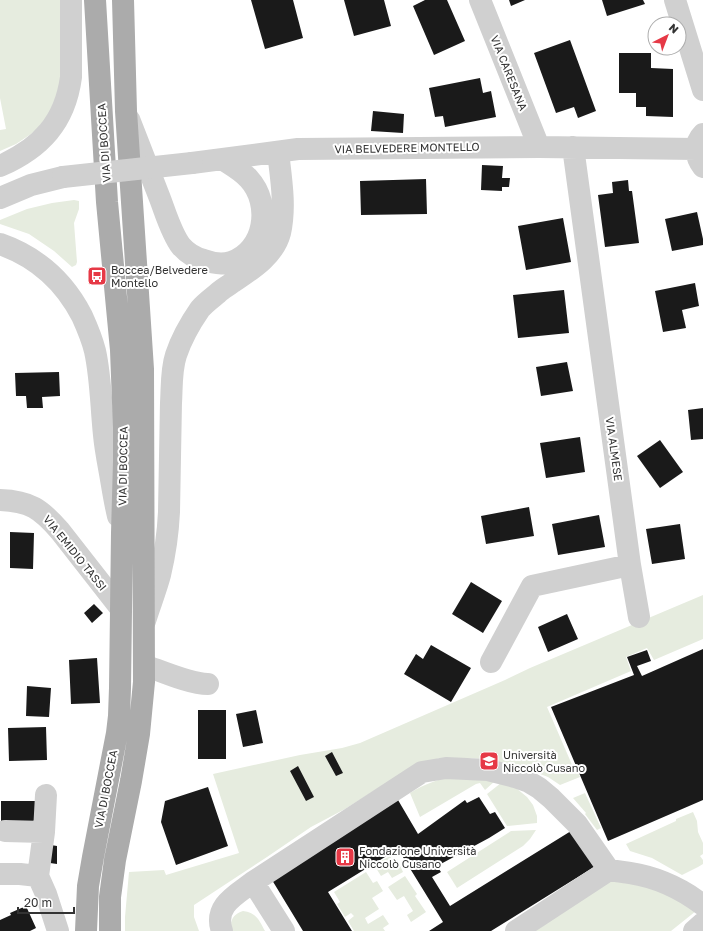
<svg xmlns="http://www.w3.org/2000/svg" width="703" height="931" viewBox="0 0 703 931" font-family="'Golos Text',sans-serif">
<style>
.green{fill:#e6ecdf}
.building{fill:#1a1a1a}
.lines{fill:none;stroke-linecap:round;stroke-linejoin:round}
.minor{stroke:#d0d0d0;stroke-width:22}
.major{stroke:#ababab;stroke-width:22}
.minor-bridge{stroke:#d0d0d0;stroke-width:22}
.labels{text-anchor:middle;stroke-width:4;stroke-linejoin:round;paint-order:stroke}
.street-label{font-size:11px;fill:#333;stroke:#fff}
.poi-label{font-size:11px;fill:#333;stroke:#fff;text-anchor:start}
</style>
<rect width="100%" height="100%" fill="#fff"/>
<path class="green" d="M0 0H60L64 70 61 90 42 126 31 134 16 144 0 151V130L6 129 0 98Z
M74 200 79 201V209L74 223 77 262 76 265 72 267 54 251 29 234 0 224V220L27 209 52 203Z
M703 595V639L654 660 647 648 626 657 631 671 547 707 573 767 575 766 580 777 560 785 548 777 535 772 521 767 484 759 470 758H439L383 785 345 809 311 827 267 857 194 905V917L199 931H125V917L129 872 164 870 166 875 239 853 213 774 300 755 342 748 360 743 505 680 530 668Z
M453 776 495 781 485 790 480 783 476 784 420 817 410 793C425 784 436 780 453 776Z
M501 783 516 788 527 797 533 805 537 816V823L507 826 487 794Z
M585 793 601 828 597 830 585 814 586 813 573 798Z
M693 812 697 821 698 832 703 843V854L700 856 703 860V864L698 867 682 875 652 858 630 851 626 844 676 821V819Z
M536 830 530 839 523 846 457 888 447 872 511 831Z
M390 856 393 861 397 859 403 872 392 878 388 872 381 876 376 868 383 864 381 861Z
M366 872 373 883 377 881 383 891 372 898 379 909 365 918 368 924 383 915 389 924 383 928 385 931H354L348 921 354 916 351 913 345 917 337 904 340 902 334 892Z
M405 876 417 894 415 896 426 912 411 922 407 915 413 911 404 896 397 900 388 887Z
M616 879 664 890 696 911 671 931H535L608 881Z
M243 911C257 913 259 920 265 931H232C229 921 233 914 243 911Z"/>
<path class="building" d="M251 0H293L303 38 265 49Z
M344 0H384L391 26 354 36Z
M425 0H447L465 41 434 55 413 6Z
M509 0H525L511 6Z
M602 0H643L645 4 607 16Z
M570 40 596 111 578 118 574 107 556 113 534 53Z
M619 53H651V68L673 69V117L646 116V107H636V93H619Z
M480 78 483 93 491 91 496 117 445 127 443 116 435 117 429 88Z
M373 111 404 114 403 133 371 131Z
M482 165 503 166 502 178H510L509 187H502V191L481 190Z
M426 179 427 214 361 215 360 181Z
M628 180 629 191H632L639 243 605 247 598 195 613 193 612 182Z
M697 212 703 239V245L672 251 665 219Z
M563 218 571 262 526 270 518 226Z
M695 283 699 306 682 310 686 328 663 332 655 291Z
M564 290 569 333 518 338 513 295Z
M567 362 573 391 541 396 536 367Z
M59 372 60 396 42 397 43 408H27L26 396H16L15 373Z
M703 408V439L691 440 688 410Z
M580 437 585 472 546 478 540 443Z
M660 440 683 472 660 488 637 456Z
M529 507 534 536 486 544 481 516Z
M599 515 605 547 558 555 552 524Z
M680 524 685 559 652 564 646 529Z
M10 532 34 533 33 569 10 568Z
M471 582 502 601 483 633 452 614Z
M94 604 103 613 92 623 84 613Z
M567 614 578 639 548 652 538 627Z
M431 645 471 668 451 702 404 674 416 654 423 659Z
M703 649V800L608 841 551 707 634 675 627 657 647 650 651 661 637 666 642 676Z
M97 658 100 703 71 704 69 660Z
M27 686 51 688 49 717 26 716Z
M198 710H226V759H198Z
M256 710 263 743 243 747 236 714Z
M46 727 47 760 9 761 8 728Z
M332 752 343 773 336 776 325 756Z
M298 766 314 797 306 801 290 771Z
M208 787 228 846 176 865 161 822 165 801Z
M479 797 490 814 495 812 505 828 489 838 437 866 441 872 432 877 450 906 571 831 594 867 491 931H429L443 922 398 849 328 892 352 931H303L272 880 398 800 418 834 465 800 467 803Z
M1 801H40L41 827 1 828Z
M51 845 57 846V864L50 863Z
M26 906 36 928 30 931H0V920L11 915 10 913Z"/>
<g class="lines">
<path class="minor" d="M480 0 539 147
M675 0 703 90
M129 119C139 144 149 170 159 196 165 211 171 233 181 246 187 253 195 258 204 260 212 263 221 265 231 262 265 251 272 204 249 179 241 170 231 165 222 159
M703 134C694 143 695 157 703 167
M192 163 298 149 539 147 697 149
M0 166C41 148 65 122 71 77V0
M0 198 31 185 63 177
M0 244C37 257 64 281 82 316 87 327 92 339 95 351 101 378 101 407 104 435 105 446 107 457 109 468 112 484 114 500 118 516
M0 500C30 501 41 509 60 531L121 609
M630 565 639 617
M145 621C150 605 156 590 160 575 165 554 168 533 169 512 170 475 170 439 171 403 172 387 171 370 176 355 181 340 191 322 200 309 205 303 212 298 218 293 222 289 228 286 233 282 251 270 274 256 280 233 286 207 281 178 278 152
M491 662 532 586 630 565 573 147
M144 665C161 671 190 684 208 684
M5 831 44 832
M609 870C616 871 623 872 630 873 656 877 682 889 703 905
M0 874H20L38 876 46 894 58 931
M38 876 44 832 46 795
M222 931C213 906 236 895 253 882
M284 931 253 882 422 772 446 768 488 770 515 777 529 782 539 788 551 798 577 824 609 870 516 931
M694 931 703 923"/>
<path class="major" d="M86 931 88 886 93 857 117 733 119 716 120 688 122 533 124 461V428L121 350 107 202 95 0
M110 931V897L115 860 131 781 139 734 144 682 143 369 126 111 123 0"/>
<path class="minor-bridge" d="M63 177 192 163"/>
</g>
<defs>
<g id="bus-square" transform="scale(1)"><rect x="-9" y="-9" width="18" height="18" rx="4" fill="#e63946" stroke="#fff"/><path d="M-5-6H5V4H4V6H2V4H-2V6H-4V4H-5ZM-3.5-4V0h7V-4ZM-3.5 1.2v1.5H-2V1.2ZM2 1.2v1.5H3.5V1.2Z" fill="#fff"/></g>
<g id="university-square" transform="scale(1)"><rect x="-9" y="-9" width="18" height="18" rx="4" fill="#e63946" stroke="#fff"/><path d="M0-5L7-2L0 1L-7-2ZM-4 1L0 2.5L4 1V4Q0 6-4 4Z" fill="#fff"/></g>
<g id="building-square" transform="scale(1)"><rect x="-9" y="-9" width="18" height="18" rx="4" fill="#e63946" stroke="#fff"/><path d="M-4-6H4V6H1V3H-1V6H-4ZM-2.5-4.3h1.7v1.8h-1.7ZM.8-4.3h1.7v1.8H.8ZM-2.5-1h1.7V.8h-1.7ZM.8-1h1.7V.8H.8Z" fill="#fff"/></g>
</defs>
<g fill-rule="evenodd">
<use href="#bus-square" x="97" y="276"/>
<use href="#university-square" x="489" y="761"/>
<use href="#building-square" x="345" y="857"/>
</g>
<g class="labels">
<g class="street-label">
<text transform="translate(509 73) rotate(68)" y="4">VIA CARESANA</text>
<text transform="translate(104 143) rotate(-94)" y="4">VIA DI BOCCEA</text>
<text transform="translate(407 148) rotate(-1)" y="4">VIA BELVEDERE MONTELLO</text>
<text transform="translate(614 449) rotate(82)" y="4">VIA ALMESE</text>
<text transform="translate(123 466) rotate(-89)" y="4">VIA DI BOCCEA</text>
<text transform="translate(75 553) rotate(51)" y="4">VIA EMIDIO TASSI</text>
<text transform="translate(106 789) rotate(-79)" y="4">VIA DI BOCCEA</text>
</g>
<g class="poi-label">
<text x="111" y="274">Boccea/Belvedere<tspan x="111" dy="13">Montello</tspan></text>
<text x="503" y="759">Università<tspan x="503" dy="13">Niccolò Cusano</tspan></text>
<text x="359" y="855">Fondazione Università<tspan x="359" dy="13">Niccolò Cusano</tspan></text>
</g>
</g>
<g transform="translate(667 36) rotate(42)"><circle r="19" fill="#ffffff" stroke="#adadad"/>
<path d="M0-3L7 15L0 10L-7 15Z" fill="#e63946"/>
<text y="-6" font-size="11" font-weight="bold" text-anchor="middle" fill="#333333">N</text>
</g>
<path d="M18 907v6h56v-6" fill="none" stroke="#333333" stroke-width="2"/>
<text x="24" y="907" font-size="12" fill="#333333" stroke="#ffffff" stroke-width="3" paint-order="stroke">20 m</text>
</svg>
